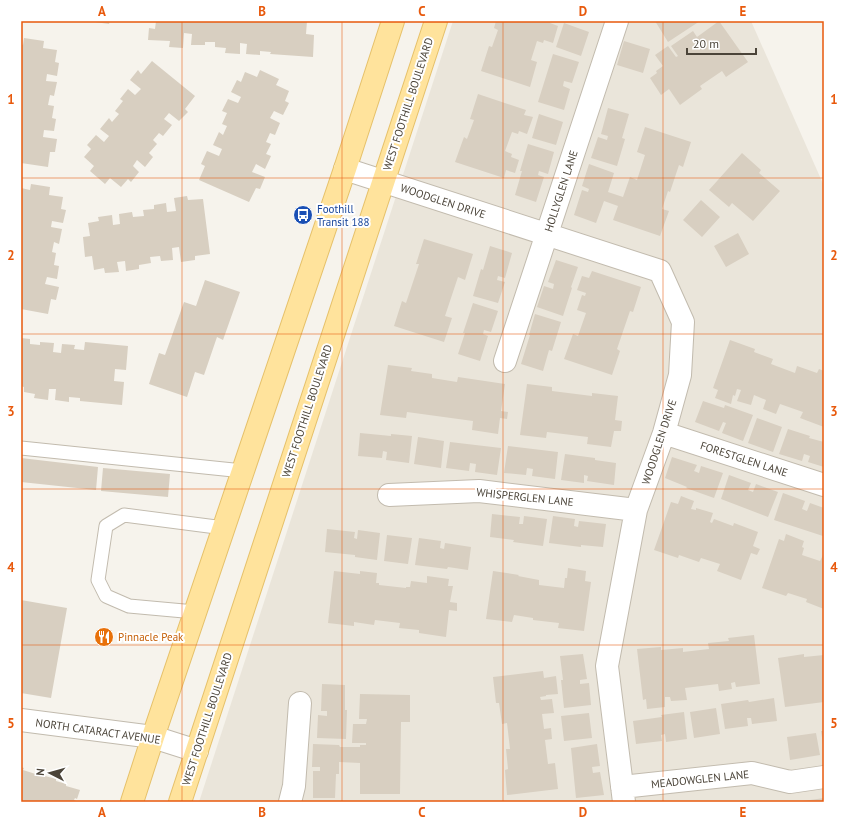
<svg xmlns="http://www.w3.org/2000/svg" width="845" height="823" viewBox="0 0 845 823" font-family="'PT Sans',sans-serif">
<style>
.residential{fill:#eae5da}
.building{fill:#d8cfc1}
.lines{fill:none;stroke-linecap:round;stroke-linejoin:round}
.lane-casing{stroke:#c2bbae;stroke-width:15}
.street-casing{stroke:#c2bbae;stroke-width:24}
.primary-casing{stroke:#e6c16a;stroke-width:24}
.lane{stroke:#fff;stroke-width:13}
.street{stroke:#fff;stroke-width:22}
.primary{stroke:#ffe39c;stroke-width:22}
.grid{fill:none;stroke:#e8590c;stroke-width:1;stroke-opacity:0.55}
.labels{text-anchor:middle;stroke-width:4;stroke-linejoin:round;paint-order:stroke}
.street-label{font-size:11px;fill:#4b4439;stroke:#fff}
.transit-label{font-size:11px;fill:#164399;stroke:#fff;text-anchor:start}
.food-label{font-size:11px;fill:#c56008;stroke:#fff;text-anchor:start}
.neatline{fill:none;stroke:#e8590c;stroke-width:1.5}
.grid-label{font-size:13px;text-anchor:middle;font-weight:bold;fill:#e8590c}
</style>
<rect width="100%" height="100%" fill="#f6f3ec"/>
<path class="residential" d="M453 21H751L824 186V802H199Z"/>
<path class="building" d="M95 21H110L109 24 95 22Z
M156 21H307L306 34 314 35 313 57 270 54 271 52 260 51V55L246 54 247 44 240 43V54L225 53 226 48 215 47V42H205V45H191L192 34 184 33 183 48 169 47 170 41 148 40 149 28 155 29Z
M496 21H550V23L558 26 553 43 544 40 543 43 537 41 531 60 537 62 530 87 481 71 489 46 492 47 498 30 494 28Z
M655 21H700L668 42Z
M719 21 748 62 726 77 722 71 700 86 702 89 680 105 669 89 661 95 650 78 657 73 656 71 663 66 655 55 668 46 676 57 678 56 671 46 693 31 697 37Z
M564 23 589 32 581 56 556 47Z
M24 38 44 41 43 48 57 50 55 62 59 63 57 76 47 74 46 81 57 82 54 96 50 95 48 105 54 106 52 118 56 119 54 131 44 130 43 137 57 139 55 152H50L48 167 21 163V44L23 45Z
M624 41 650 49 643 73 617 65Z
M553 54 579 62 572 83 564 81 563 86 570 89 564 110 538 102Z
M152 61 195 96 185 109 188 112 179 121 169 113 164 119 172 125 163 136 159 133 153 140 157 144 149 153 153 157 145 167 137 160 133 166 139 172 131 182 128 179 121 187 110 178 105 184 90 171 94 166 84 157 91 149 87 145 96 135 104 142 109 136 100 129 109 118 112 122 119 114 115 111 123 101 120 99 128 89 135 95 141 89 130 80 138 70 141 74Z
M260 70 279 79 276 85 289 91 285 101 289 103 283 115 274 111 270 118 280 123 275 135 270 133 266 142 271 144 266 154 271 156 265 169 256 164 252 172 265 177 260 189 256 188 249 202 199 180 205 166 201 164 207 151 219 156 222 149 213 145 219 132 223 135 227 126 222 124 227 113 222 111 228 99 238 103 241 97 231 92 237 80 241 82 245 72 257 77Z
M478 94 526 110 524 115 533 117 527 134 519 131 518 134 512 132 505 151 512 154 511 157 519 160 515 173 506 170 504 178 455 162 464 137 467 139 474 120 470 119Z
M608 108 629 114 622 138 625 139 617 166 591 158 598 137 607 140 608 136 601 134Z
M539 114 563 122 556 145 532 138Z
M645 127 691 142 683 167 679 165 670 192 668 191 662 209 669 211 660 236 613 220 618 206 604 201 596 223 574 215 582 190 588 192 589 189 582 186 589 164 614 173 608 192 623 197 630 177 637 180 645 155 637 152Z
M528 144 554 152 548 174 539 171 538 175 544 177 536 202 515 195 522 171H520Z
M742 153 761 170 759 173 780 191 753 221 732 203 729 207 709 190Z
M31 184 50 187 49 195 63 197 61 209 66 210 63 223 52 221 51 227 62 229 59 244 54 242 52 252 56 253 54 265 59 266 57 279 47 277 45 284 59 287 56 300 51 299 48 314 21 309V188L30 190Z
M187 196 188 200 203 199 210 254 195 256V260L181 262 179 247 172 248 173 260 161 261 160 256 150 257 151 263 139 265V269L126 271 125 261 117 262 119 272 105 273 104 268 94 270 92 256 85 257 83 237 90 236 88 223 99 221 98 217 112 215 113 225 120 224 119 214 132 212 133 217 144 216 143 210 154 209V205L166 203 167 212 176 211 174 198Z
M701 200 720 217 702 237 683 220Z
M738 233 749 254 726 267 714 246Z
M424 239 473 254 465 280 458 277 445 316 452 318 444 342 394 326 402 301 406 303 419 264H416Z
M490 246 512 253 505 278 498 276 497 280 505 282 498 303 473 296 481 269 483 270Z
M556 260 578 267 571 287 572 288 563 316 537 307 544 286 553 289 554 284 548 282Z
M592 271 641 287 633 312 630 311 617 349 620 351 612 375 564 359 573 334 578 336 586 313 577 310 582 295 585 296 586 293 577 290 582 276 589 278Z
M205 280 240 292 223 340 217 337 204 375 195 372 187 397 149 384 159 353 165 355 184 302 196 306Z
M473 303 498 311 491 332 484 330 483 334 488 336 480 361 458 354 465 333H463Z
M535 314 561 322 552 351 549 350 543 371 521 364 530 335H529Z
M21 338 30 339V344L40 345V342L54 343 53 352 61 353 62 344 75 345 74 349 84 350 85 342 128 346 126 370 115 369 114 381 124 382 122 405 80 401V398L69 397V402L55 400 56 389H49L48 400 34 398 35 394 24 392V387L21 386Z
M730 340 755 349 754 352 773 359 771 364 795 373 797 366 817 373 819 369 824 371V427L800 418 803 412 780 404 776 414 763 409 766 400 754 395 751 405 737 401 741 390 737 389 735 396 733 395 731 404 715 398 718 390 713 388Z
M388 365 412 368 411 371 432 374V378L457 382 458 377 505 384 501 411 508 412 507 419 500 418 498 434 472 430 473 421 407 412 406 418 380 415Z
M527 384 552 387V391L592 396V393L618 396 615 420 622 421 621 431H614L611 447 587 444 588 437 547 432 546 438 520 435Z
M703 401 724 408 725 405 753 415 743 441 722 433 726 423 723 422 719 431 695 422Z
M757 418 782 427 773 452 748 443Z
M788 429 810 436 809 438 824 442V467L808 462 810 456 804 454 802 461 779 454Z
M360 433 391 436V434L412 436 409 463 386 460 387 452 383 451 382 458 358 456Z
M418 437 444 441 441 468 414 464Z
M450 442 501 448 497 475 475 472 476 464 470 463 469 471 446 468Z
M508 446 558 452 555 479 532 476 533 469 527 468 526 475 504 473Z
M565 454 595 458V460L616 463 614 485 587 481 588 476 584 475V483L561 480Z
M672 457 697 465 694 471 699 473 701 466 723 473 714 498 686 488 687 487 665 478Z
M21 458 98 467 96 490 21 482Z
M103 468 170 474 168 497 101 491Z
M729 475 751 483 748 490 753 492 756 484 778 492 768 517 721 499Z
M783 493 805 501 802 509 807 511 810 503 824 508V533L823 536 774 520Z
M681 496 694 501 691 509 696 510V508L713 513 710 522 712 523 714 519 733 526 734 523 758 532 753 546 760 549 757 555 751 553 741 580 717 571 720 564 701 558 699 562 679 555 678 558 654 550 671 502 678 504Z
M492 514 520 517 519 524H523L524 516 547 519 543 546 513 542 514 540 490 537Z
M553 516 575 519 574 526 578 527 579 521 606 524 603 547 581 545V547L549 543Z
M327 529 355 532 354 538 357 539 358 530 380 533 377 560 355 557V555L325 552Z
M786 534 804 541 802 547 804 548 802 555 820 561 823 555H824V609L806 602 807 599 788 593 786 596 762 588 779 539 784 541Z
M387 535 412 538 408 564 384 561Z
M419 538 441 541 440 548 444 549 445 543 471 547 468 570 448 567 447 569 415 565Z
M568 568 586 571 585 581 591 582 584 631 558 628 559 623 533 620V618L514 615 512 622 486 619 493 571 519 575 518 576 539 580V585L564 588 565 578H567Z
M334 571 360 574V571L377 573 376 583H379V585L406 588V587H410L411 581 427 583V576L449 579 448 586H453L450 602 457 603V611L449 610 446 637 419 633V630L399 628 400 623 375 620 374 625 354 622V626L328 623Z
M21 600 67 608 51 698 21 693Z
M754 635 760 684 736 687 735 682 731 683 732 689 719 691 718 684 685 688 687 700 671 701 670 697H665V707L647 709 646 699 643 700 637 649 661 647V650L683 648V652L709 649 708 643 729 641 728 638Z
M583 654 587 679 580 680V684L589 683 591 705 564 708 561 680H563L560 656Z
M804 654V657L824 655V702L785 707 778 658Z
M543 671 544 678 556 676 558 694 546 695V696L540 697 541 700 552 699 554 713 542 714 544 729 551 728 552 739 545 740 548 764 555 763 558 789 507 795 505 770 508 769 506 749H510L507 723 502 724 499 703H496L493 677Z
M322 684 345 685V710H347L346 739 317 738 318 715 327 716V711H321Z
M360 694 410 695V722H401L400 794H360V763L339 762V774H336L335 798H313V771H320V767H312L313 744 339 745 340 747H360V745H366V743H352L353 724H366L367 719H359Z
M774 698 777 721 752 724 751 718H747L748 726 725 729 721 704 748 700 749 702Z
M716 708 720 734 694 738 690 712Z
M684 712 687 739 666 742 665 734 661 735 662 741 636 744 633 721 662 717 661 715Z
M589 713 592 738 564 741 561 716Z
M821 731H824V744H823Z
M816 733 820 755 790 760 787 737Z
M597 744 600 766 592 767 593 773 600 772 604 795 576 798 571 748Z
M21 767 24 768 23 770 45 777V776L56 779V781L66 784V786L80 790 77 799 75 798 74 800 79 802H21Z
M824 798V802H803V801Z"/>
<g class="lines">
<g class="lane-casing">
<path id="lane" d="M21 448 243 471
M195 612 129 606 106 596 98 580 106 526 124 515 224 528"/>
</g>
<g class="street-casing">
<path id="street" d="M345 169 660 271 683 322 680 375 664 433 636 510 607 666 624 802
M505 361 617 21
M664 433 824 485
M389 495 479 491 636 510
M21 720 153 737 197 751
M622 787 752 773 790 782 824 777
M290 802 294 786 300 703"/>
</g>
<g class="primary-casing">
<path id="primary" d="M132 802 153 737 345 169 393 21
M180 802 436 21"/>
</g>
<use href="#lane" class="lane"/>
<use href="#street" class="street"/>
<use href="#primary" class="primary"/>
</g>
<path class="grid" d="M182 21V802M342 21V802M503 21V802M663 21V802M21 178H824M21 334H824M21 489H824M21 645H824"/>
<defs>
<g id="bus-disc" transform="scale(1)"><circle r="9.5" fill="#1a4fb4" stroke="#fff"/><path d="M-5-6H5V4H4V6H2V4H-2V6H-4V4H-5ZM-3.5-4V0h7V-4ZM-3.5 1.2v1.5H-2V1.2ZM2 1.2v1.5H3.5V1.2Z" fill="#fff"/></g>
<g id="restaurant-disc" transform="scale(1)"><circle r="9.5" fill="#e8710a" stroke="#fff"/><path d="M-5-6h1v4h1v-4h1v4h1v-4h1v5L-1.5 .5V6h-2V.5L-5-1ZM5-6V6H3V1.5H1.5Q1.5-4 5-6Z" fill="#fff"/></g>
</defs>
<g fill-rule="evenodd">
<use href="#bus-disc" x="303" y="215"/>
<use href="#restaurant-disc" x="104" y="637"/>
</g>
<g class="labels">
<g class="street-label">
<text transform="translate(408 104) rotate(-72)" y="4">WEST FOOTHILL BOULEVARD</text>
<text transform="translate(561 191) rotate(-72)" y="4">HOLLYGLEN LANE</text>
<text transform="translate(443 201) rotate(18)" y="4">WOODGLEN DRIVE</text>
<text transform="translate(307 411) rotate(-72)" y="4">WEST FOOTHILL BOULEVARD</text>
<text transform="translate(659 442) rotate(-72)" y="4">WOODGLEN DRIVE</text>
<text transform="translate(744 459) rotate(18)" y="4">FORESTGLEN LANE</text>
<text transform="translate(525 497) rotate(6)" y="4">WHISPERGLEN LANE</text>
<text transform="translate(207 719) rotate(-72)" y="4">WEST FOOTHILL BOULEVARD</text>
<text transform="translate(98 731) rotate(8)" y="4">NORTH CATARACT AVENUE</text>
<text transform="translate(700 779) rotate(-6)" y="4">MEADOWGLEN LANE</text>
</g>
<g class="transit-label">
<text x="317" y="213">Foothill<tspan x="317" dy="13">Transit 188</tspan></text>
</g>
<g class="food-label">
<text x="118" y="641">Pinnacle Peak</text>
</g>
</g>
<rect width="845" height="823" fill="none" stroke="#ffffff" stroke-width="44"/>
<g transform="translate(50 773) rotate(276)" stroke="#ffffff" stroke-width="3" paint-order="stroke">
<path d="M0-3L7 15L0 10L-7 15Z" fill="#4b4439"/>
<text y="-6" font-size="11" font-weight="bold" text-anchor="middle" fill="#4b4439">N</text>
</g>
<path d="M687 48v6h69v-6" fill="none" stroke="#4b4439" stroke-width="2"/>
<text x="693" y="48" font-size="12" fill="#4b4439" stroke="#ffffff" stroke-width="3" paint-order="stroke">20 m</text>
<rect x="22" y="22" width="801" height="779" class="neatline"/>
<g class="grid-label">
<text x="102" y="16">A</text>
<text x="262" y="16">B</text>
<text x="422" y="16">C</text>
<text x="583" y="16">D</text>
<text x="743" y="16">E</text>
<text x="11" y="104">1</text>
<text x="834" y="104">1</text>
<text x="11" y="260">2</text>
<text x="834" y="260">2</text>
<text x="11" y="416">3</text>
<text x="834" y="416">3</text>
<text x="11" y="572">4</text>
<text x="834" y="572">4</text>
<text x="11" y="728">5</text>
<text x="834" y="728">5</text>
<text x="102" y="817">A</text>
<text x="262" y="817">B</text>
<text x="422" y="817">C</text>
<text x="583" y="817">D</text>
<text x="743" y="817">E</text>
</g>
</svg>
